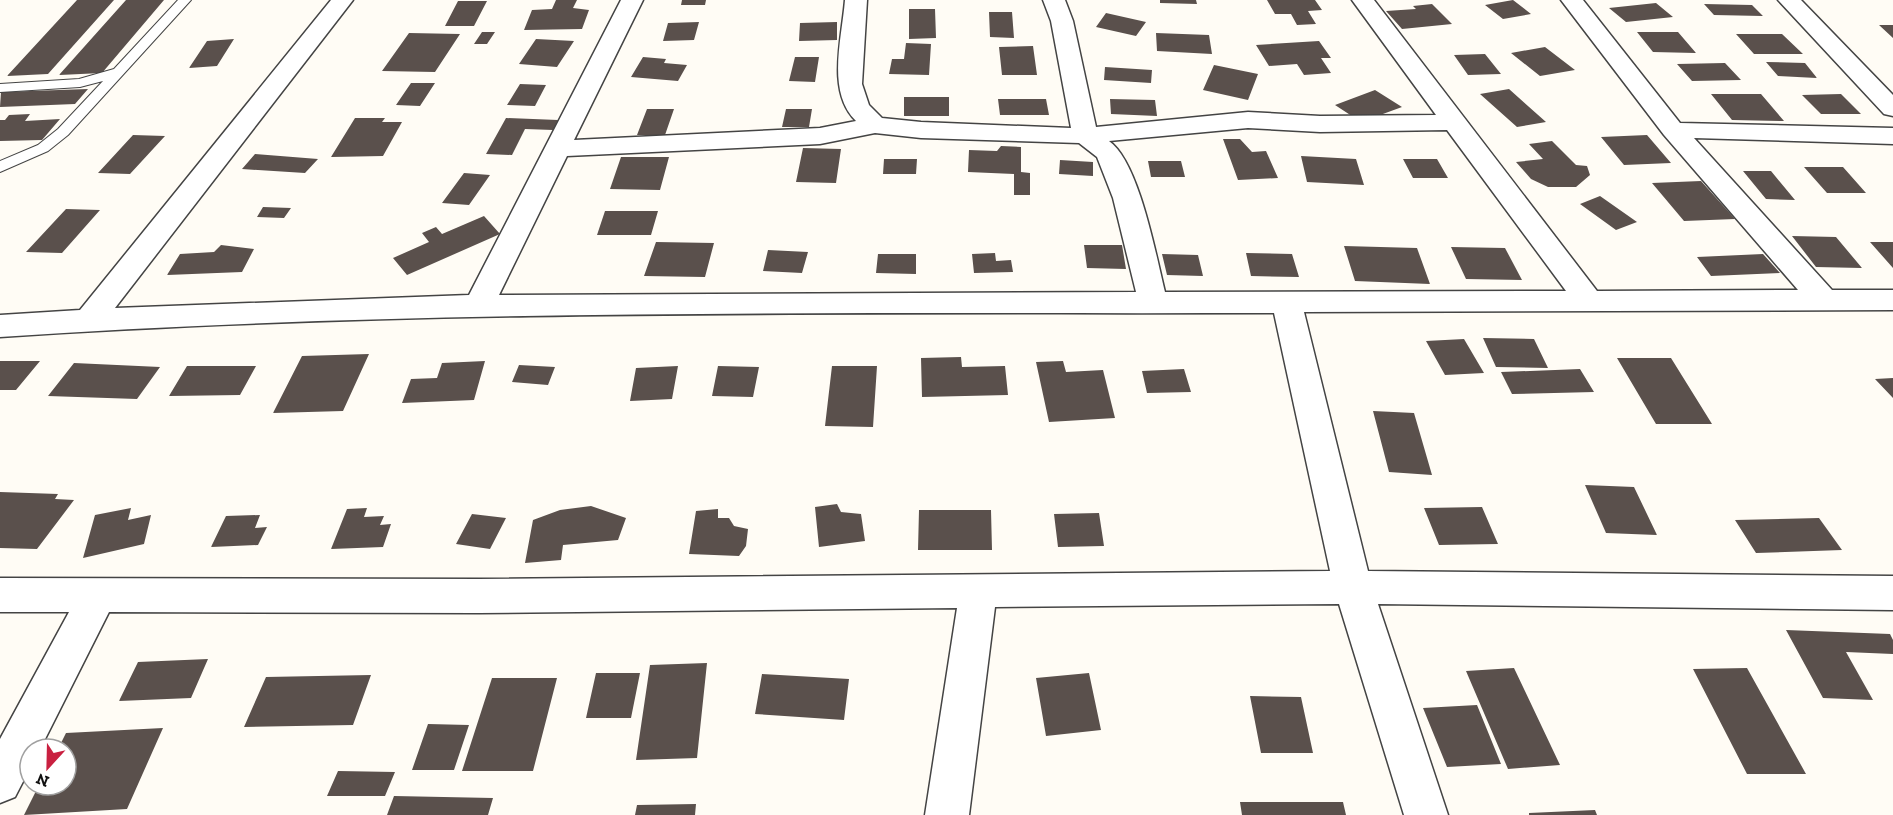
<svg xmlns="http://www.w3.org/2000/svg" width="1893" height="815" viewBox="0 0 1893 815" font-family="'Zilla Slab',serif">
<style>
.building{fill:#5a504c}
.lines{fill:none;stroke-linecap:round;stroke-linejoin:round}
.lane-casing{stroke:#444;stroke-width:2}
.street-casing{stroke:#444;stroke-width:3}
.lane{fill:#fff;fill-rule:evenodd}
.street{fill:#fff;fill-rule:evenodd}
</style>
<rect width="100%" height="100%" fill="#fffcf5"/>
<path class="building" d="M77 0H114L48 74 7 76Z
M126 0H164L102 73 59 75Z
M556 0H577L573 8 589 10 582 29 524 30 532 10 552 9Z
M682 0H706L705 5H681Z
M1160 0H1196L1197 4 1160 3Z
M1267 0H1315L1322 10 1308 11 1316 24 1297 25 1291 14H1275Z
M1513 0 1531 14 1503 19 1485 5Z
M458 1H487L474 26H445Z
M1656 3 1673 17 1626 22 1609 8Z
M1432 4 1452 24 1402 29 1386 11 1416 9 1413 6Z
M1704 4 1752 5 1763 16 1714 15Z
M909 9H935L936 38 909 39Z
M989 12H1012L1014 38 990 37Z
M1106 13 1146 22 1136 36 1096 27Z
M699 22 694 40 663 41 668 23Z
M837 22V40L799 41 800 23Z
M1879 25H1893V38Z
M482 32H495L487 44H474Z
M1637 32H1678L1696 53 1653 52Z
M409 33 460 34 435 72 382 71Z
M1156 33 1209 35 1212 54 1157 51Z
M1736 34H1782L1803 54H1754Z
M234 39 217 66 189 68 207 41Z
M536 39 574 41 557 67 519 64Z
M1319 41 1331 58H1321L1331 73 1304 75 1297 64 1269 66 1256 45Z
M906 43 931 44 929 75 889 74 892 59H904Z
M1033 46 1037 75H1002L999 47Z
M1545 47 1575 70 1540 76 1511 53Z
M1485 54 1501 74 1468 75 1454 55Z
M643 57 666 59 664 63 687 65 678 81 631 77Z
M795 57H819L815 82 789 81Z
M1766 62 1805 63 1817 78 1778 76Z
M1725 63 1741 80 1692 81 1677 64Z
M1214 65 1258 74 1248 100 1203 90Z
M1105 67 1152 70 1151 83 1104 80Z
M411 83H435L420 106 396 105Z
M520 84 546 85 535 106 507 105Z
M88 89 75 104 0 107 1 92Z
M1509 89 1546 122 1517 127 1480 94Z
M1375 90 1402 107 1361 122 1335 105Z
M1711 94H1761L1784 121 1732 120Z
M1841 94 1861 114H1821L1802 95Z
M904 97H949V116H904Z
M998 99H1046L1049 115H1000Z
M1110 99 1155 100 1157 116 1111 114Z
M647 109H674L665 135H637Z
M786 109H812L809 127H782Z
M30 114 25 121 60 119 42 140 0 141V120H5L9 115Z
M355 118H385L382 122H402L383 156 331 157Z
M506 118 558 120 553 130 525 129 512 155 486 154Z
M133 135 165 136 130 174 98 173Z
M1647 135 1671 163 1624 165 1601 137Z
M1223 139H1240L1252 152 1266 151 1278 178 1238 180Z
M1552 141 1576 165 1587 166 1590 175 1576 187H1548L1531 179 1516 162 1543 159 1529 144Z
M1001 146 1021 147V172L1030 173V195H1014V174L968 172 969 150 997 151Z
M803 148 841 149 836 183 796 182Z
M255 154 318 159 305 173 242 169Z
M1301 156 1356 159 1364 185 1307 182Z
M621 157H669L660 190 610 189Z
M884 159H917L916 174H883Z
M1403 159H1437L1448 178H1413Z
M1060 160 1093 162V176L1059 174Z
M1148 161H1181L1185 177H1151Z
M1804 167H1843L1866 193H1827Z
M1743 171H1771L1795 200 1766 199Z
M464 173 490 175 469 205 442 203Z
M1701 181 1735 219 1684 221 1652 183Z
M1600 196 1637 222 1616 230 1580 204Z
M263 207 291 208 284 218 257 217Z
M66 209 100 210 62 253 26 252Z
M605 211H658L651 235H597Z
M484 216 500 234 407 275 393 258 429 242 422 233 436 227 442 234Z
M1792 236 1836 237 1862 268 1816 267Z
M656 242 714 243 705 277 644 276Z
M1870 242H1893V268Z
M221 245 254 249 242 272 167 275 180 254 214 252Z
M1084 245H1122L1126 269 1087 268Z
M1344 246 1417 248 1430 284 1355 281Z
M1451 247 1505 248 1522 280 1466 279Z
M768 250 808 252 802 273 763 271Z
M995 253 996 261 1011 260 1013 272 974 273 972 254Z
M1246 253 1292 254 1299 277 1251 276Z
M878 254H916V274L876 273Z
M1162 254 1198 255 1203 276 1167 275Z
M1763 254 1780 273 1711 276 1697 257Z
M1483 338 1534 339 1548 368 1496 367Z
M1464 339 1484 373 1445 375 1426 341Z
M369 354 343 411 273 413 302 356Z
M961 357 962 367 1005 366 1008 395 922 397 921 358Z
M1617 358H1671L1712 424H1656Z
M0 361H40L16 390H0Z
M485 361 474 400 402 403 411 379 437 378 442 363Z
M1063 361 1066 372 1103 370 1115 418 1049 422 1036 362Z
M74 363 160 367 137 399 48 396Z
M519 365 555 367 548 385 512 382Z
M187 366H256L240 395 169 396Z
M678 366 672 399 630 401 636 368Z
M718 366 759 367 753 397 712 396Z
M832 366H877L873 427 825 426Z
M1184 369 1191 392 1147 393 1142 371Z
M1580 369 1594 392 1512 394 1501 372Z
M1893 378V398L1875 379Z
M1373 411 1414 413 1432 475 1389 472Z
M1585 485 1634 487 1657 535 1606 533Z
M0 492 58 494 55 499 74 500 37 549 0 548Z
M837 504 841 512 861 514 865 541 819 547 815 507Z
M591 506 626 518 618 540 563 545 561 560 525 563 533 520 560 510Z
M1482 507 1498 544 1439 545 1424 508Z
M131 508 128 520 151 515 144 544 83 558 95 515Z
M367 508 364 517 384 516 380 525 391 524 383 547 331 549 347 509Z
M718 509V518H729L734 526 748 529 746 546 739 556 689 554 696 511Z
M919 510H991L992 550H918Z
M1099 513 1104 546 1058 547 1054 514Z
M472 514 506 518 490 549 456 544Z
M260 515 255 528 267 527 258 545 211 547 226 516Z
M1819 518 1842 550 1756 553 1735 520Z
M1786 630 1890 634 1893 640V654L1846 652 1873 700 1823 698Z
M208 659 191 698 119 701 138 662Z
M707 663 697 758 636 760 650 665Z
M1514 668 1560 765 1508 769 1466 671Z
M1747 668 1806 774H1747L1693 669Z
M596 673H640L631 718H586Z
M1089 673 1101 730 1046 736 1036 678Z
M762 674 849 679 844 720 755 714Z
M371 675 353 725 244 727 266 677Z
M492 678H557L533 771H462Z
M1250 696 1301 697 1313 753H1261Z
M1477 705 1501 764 1447 767 1423 708Z
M428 724 469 725 454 770H412Z
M163 728 127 809 24 815 39 785H66V749H58L66 733Z
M338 771 395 772 385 796H327Z
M394 796 493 798 488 815H387Z
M1240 802H1343L1346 815H1242Z
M696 804 695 815H635L637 805Z
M1595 810 1597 815H1529V813Z"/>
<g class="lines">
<g class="lane-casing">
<path id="lane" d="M178 0H191L68 135 48 151 0 172V161L38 145 58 129 103 81 80 87 0 92V84L79 79 114 69Z"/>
</g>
<g class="street-casing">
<path id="street" d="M331 0H353L115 308 469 295 621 0H643L574 140 820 128 856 121C826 92 842 38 845 0H867L862 84 869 105 882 118 921 122 1071 128 1051 21 1043 0H1065L1073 21 1096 127 1248 112 1320 116 1436 115 1352 0H1374L1597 291 1798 290 1664 135 1561 0H1583L1680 123 1893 128V144L1694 138 1832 290H1893V310L1304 312 1368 571 1893 576V610L1378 604 1448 815H1404L1339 604 995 607 969 815H925L957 608 479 613 109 612 40 749H30V768L15 797 0 803V739L69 612H0V578L479 579 1330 571 1274 313C849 314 424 308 0 337V315L80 310ZM1248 128 1320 132 1447 130 1566 291 1165 292C1156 256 1139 162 1109 141ZM875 133 921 138 1079 143 1097 157 1113 198 1136 292 499 295 567 156 820 144Z
M1778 0H1801L1893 95V116L1884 114Z"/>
</g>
<use href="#lane" class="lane"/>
<use href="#street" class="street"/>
</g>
<g transform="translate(48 767) rotate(202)"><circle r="28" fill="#ffffff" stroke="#a0a0a0" stroke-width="1.5"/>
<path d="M0-4.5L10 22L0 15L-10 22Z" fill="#c92040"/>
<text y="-9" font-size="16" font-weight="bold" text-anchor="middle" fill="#111111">N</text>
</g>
</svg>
